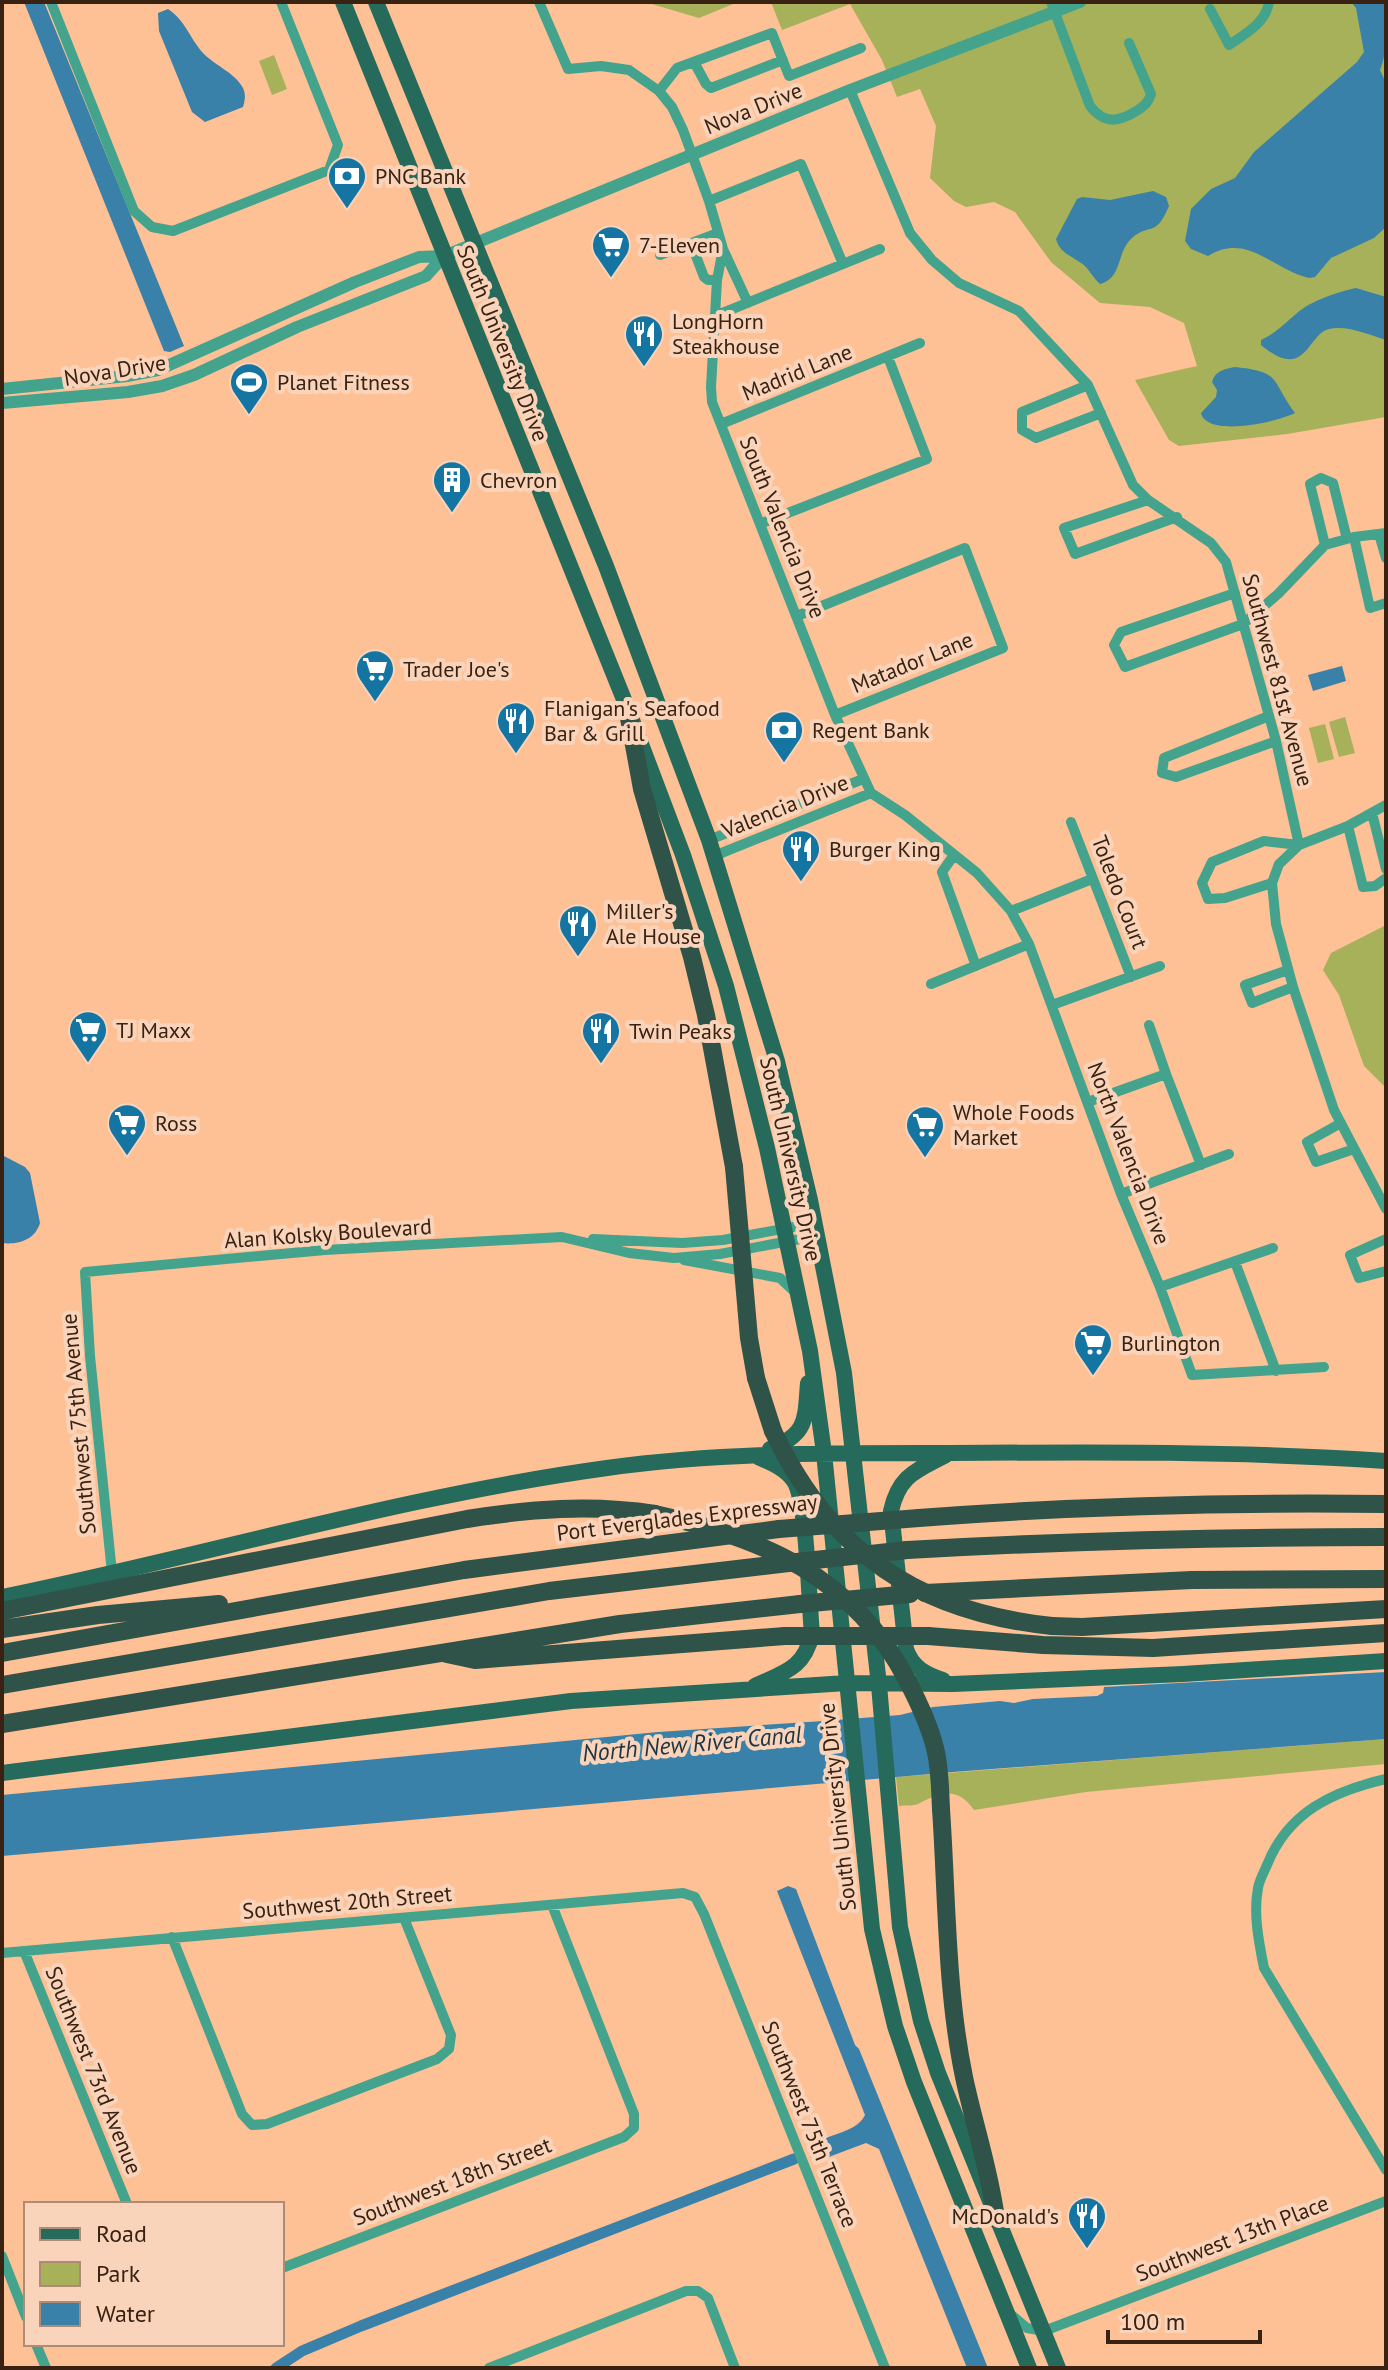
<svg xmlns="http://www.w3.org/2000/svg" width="1388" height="2370" viewBox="0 0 1388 2370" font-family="'PT Sans',sans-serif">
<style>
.green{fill:#a6b15a}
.water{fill:#3981a8}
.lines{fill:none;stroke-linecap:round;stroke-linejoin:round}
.canal{stroke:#3981a8;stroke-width:11}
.minor{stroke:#43a38d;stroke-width:10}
.tertiary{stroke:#43a38d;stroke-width:12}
.primary{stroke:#256a5a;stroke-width:16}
.motorway{stroke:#2f5249;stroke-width:18}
.motorway-bridge{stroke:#2f5249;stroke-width:18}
.labels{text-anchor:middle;stroke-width:8;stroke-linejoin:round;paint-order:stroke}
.street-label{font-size:22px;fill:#392211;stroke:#f9d3ba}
.poi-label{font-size:22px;fill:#392211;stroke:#f9d3ba;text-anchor:start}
.water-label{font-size:24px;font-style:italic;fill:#1e3542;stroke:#f9d3ba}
</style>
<rect width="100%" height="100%" fill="#fec095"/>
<path class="green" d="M645 2H738L699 18Z
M771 2H1386V417L1287 434 1179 446 1169 440 1135 380 1197 366 1184 323 1150 307 1100 303 1051 262 1015 212 994 202 966 207 954 201 930 178 936 126 920 89 897 97 882 60 850 4 782 30Z
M274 55 287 89 272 95 259 61Z
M1345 717 1355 753 1339 757 1329 722Z
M1325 724 1334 759 1318 763 1309 728Z
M1386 925V1086L1385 1087 1364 1066 1339 995 1323 970 1331 953Z
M1386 1739V1764L1086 1792 974 1810C957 1786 941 1792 918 1804 914 1806 905 1805 899 1806L896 1777Z"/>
<path class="water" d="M24 2H44L184 346 170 352 164 351Z
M1351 2H1386C1386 24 1388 51 1380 70L1386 83V227L1374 238 1331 258 1315 277 1309 278C1272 269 1247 232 1208 256L1191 249 1185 241 1191 209 1211 189 1235 178 1254 152 1357 62 1364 52 1356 8Z
M168 9C185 20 190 39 204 54 216 66 235 73 243 88 246 95 245 100 243 107L205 122 192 112 159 31 158 13Z
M1153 191 1166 197 1169 206C1155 239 1150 222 1132 238 1116 252 1123 278 1100 284 1093 278 1089 268 1081 263 1070 255 1060 253 1056 239L1077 199 1082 197 1110 200Z
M1356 288 1386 297V340C1369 335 1348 325 1329 329 1307 334 1306 383 1261 345V340C1276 333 1284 324 1297 313 1311 301 1337 292 1356 288Z
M1235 367C1283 372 1270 380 1295 413 1277 422 1207 438 1201 413L1216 397 1217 390 1212 382C1215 371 1224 369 1235 367Z
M1342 666 1346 681 1313 691 1308 675Z
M2 1155 25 1167 30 1173 40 1223C35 1240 18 1245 2 1243Z
M1386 1672V1739L953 1772 2 1856V1795L658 1732 823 1721 900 1715 933 1707 1000 1701 1014 1703 1033 1699 1097 1696 1103 1693 1104 1687Z
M788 1886 796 1889 855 2045 859 2049 988 2368H967L879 2149 866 2143 818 2161 811 2158 809 2151C821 2132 855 2136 865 2115L777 1891Z"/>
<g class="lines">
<path class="canal" d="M276 2368 302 2351 361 2326 794 2159"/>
<path class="minor" d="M51 2 134 211 152 227 173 231 329 170 338 145 281 2
M539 2 568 69 601 66 629 70 659 91 672 107 683 130 709 201 723 249 717 280 711 387 712 402 835 715 871 793 905 815 977 873 1011 911 1029 944 1121 1194 1160 1287 1192 1375 1324 1367
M1051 2 1090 106C1105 125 1119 122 1138 110 1145 105 1148 103 1151 94L1129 43
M1210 9 1229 45C1245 34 1266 23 1269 2
M694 62 706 84 711 88 783 60
M850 90 910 233 932 260 959 283 1019 311 1088 385 1133 485 1148 500 1211 543 1226 562 1276 741 1299 845 1279 864 1272 883 1276 924 1293 987 1334 1110 1386 1209
M659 91 677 68 772 33 789 76 861 48
M709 201 801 164 843 264
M691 243 704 277 708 280H717
M723 249 748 303
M660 255 718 233
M715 316 880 249
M1088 385 1022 412V430L1036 438 1101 413
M721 424 920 343
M1148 500 1064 528 1075 554 1177 517
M762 523 927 459 888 357
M1379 534 1386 558
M1354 537 1370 608 1386 603
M1325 545 1310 484 1321 478 1333 483 1347 539
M1235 593 1121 632 1114 645 1125 667 1243 624 1278 594 1325 545 1354 537 1386 533
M797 616 965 548 1003 648 835 715
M1269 716 1164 758 1162 773 1176 777 1276 741
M1372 813 1386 869
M1071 822 1131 977
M1348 826 1363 887 1375 886 1386 878
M709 840 863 779
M954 855 942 872 976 966
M714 856 871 793
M1272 883 1225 898 1208 899 1202 883 1212 862 1264 841 1299 845 1348 826 1386 805
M1011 911 1092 879
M1288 970 1245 985 1252 1003 1293 987
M931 984 1029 944
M1052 1005 1160 966
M1149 1025 1166 1074
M1088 1102 1166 1074 1201 1165
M1341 1123 1307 1142 1316 1162 1354 1149
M1121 1194 1229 1154
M593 1239 682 1243 723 1240 814 1223
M1386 1239 1350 1255 1359 1278 1386 1271
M684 1260 780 1278 796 1293
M1235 1262 1276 1371
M1160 1287 1273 1248
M112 1573 90 1356 85 1272 325 1250 562 1237 629 1253 674 1258 720 1254 816 1236
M1386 1779C1333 1791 1288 1812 1267 1865 1264 1872 1259 1881 1258 1888 1253 1914 1259 1943 1264 1968L1386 2170
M172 1937 242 2114 252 2125 267 2124 437 2059 449 2049 451 2035 404 1918
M24 1951 127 2204
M2 1953 683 1893 695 1897 704 1914 885 2368
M2 2256 26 2317
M282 2268 624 2137 634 2128V2114L552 1905
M1008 2312 1027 2328 1044 2331 1386 2201
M36 2344 46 2368
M489 2368 686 2291H698L708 2298 735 2368"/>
<path class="tertiary" d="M2 389 127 376 158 370 355 282 419 257 444 256 850 90 1080 2
M2 403 128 392 162 386 194 375 297 327 426 276 444 256"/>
<path class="primary" d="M343 2 627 707 683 855 726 986 767 1148 810 1351 824 1453 872 1929 895 2026 914 2082 1029 2368
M376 2 606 566 709 840 777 1061 810 1200 844 1373 879 1685 900 1927 921 2021 938 2073 1058 2368
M770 1449C808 1434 805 1419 808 1383
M2 1597C204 1556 402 1496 607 1468 721 1452 836 1453 950 1453 1095 1452 1241 1451 1386 1461
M943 1680C925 1674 912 1667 906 1649L891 1511C899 1475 916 1471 946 1455
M755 1686C784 1672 804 1669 812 1634 809 1605 807 1500 794 1481 785 1468 771 1463 758 1457
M2 1773 571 1701 847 1683 953 1684 1183 1674 1386 1661"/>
<path class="motorway" d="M627 707 642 789 692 957 706 1015 734 1167
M756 1378 773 1431
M919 1518C1075 1506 1230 1502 1386 1504
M907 1550C1067 1541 1226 1537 1386 1537
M925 1593 1192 1580 1386 1579
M2 1611 467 1519C530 1509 591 1504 655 1514
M1052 1626 1082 1627 1386 1609
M2 1629 98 1615 219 1604
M928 1636 1043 1645 1153 1648 1386 1633
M2 1653 464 1570 779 1529
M447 1654 475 1660 785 1636
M2 1685 549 1591 797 1562
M2 1724 620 1624 800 1604
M941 1809C947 1897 946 1990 964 2077 974 2125 990 2171 996 2219"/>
<path class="motorway-bridge" d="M734 1167 749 1338 756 1378
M773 1431C831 1553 918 1612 1052 1626
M655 1514C763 1538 853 1576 907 1680 918 1701 929 1724 935 1748 940 1767 940 1789 941 1809
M779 1529 919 1518
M797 1562 907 1550
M800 1604 910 1594
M785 1636H928"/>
</g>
<defs>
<g id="bank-pin" transform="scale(2)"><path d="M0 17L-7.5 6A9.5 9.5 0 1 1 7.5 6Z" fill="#1475a2" stroke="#f9d3ba"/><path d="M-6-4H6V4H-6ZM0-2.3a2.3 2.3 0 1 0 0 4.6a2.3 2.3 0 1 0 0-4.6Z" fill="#fff"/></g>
<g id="supermarket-pin" transform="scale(2)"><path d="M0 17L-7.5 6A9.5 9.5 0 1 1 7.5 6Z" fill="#1475a2" stroke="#f9d3ba"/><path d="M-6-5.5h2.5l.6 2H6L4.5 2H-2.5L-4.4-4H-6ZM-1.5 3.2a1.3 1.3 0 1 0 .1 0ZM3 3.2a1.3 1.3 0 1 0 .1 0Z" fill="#fff"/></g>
<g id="restaurant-pin" transform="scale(2)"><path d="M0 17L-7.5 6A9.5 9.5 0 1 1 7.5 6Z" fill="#1475a2" stroke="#f9d3ba"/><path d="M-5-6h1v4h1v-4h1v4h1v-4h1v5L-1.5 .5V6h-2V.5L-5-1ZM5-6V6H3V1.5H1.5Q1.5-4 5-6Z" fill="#fff"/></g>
<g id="stadium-pin" transform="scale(2)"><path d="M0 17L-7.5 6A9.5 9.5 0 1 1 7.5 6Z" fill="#1475a2" stroke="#f9d3ba"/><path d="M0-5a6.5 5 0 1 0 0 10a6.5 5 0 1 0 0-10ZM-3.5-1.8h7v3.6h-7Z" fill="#fff"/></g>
<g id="building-pin" transform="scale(2)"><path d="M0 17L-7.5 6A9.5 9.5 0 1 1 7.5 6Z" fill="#1475a2" stroke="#f9d3ba"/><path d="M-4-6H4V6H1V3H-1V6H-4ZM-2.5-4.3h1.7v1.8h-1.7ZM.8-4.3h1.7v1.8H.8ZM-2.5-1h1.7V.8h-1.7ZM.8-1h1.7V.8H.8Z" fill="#fff"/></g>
</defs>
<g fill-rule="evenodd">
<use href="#bank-pin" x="347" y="176"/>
<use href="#supermarket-pin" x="611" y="245"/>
<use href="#restaurant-pin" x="644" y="334"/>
<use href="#stadium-pin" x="249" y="382"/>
<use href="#building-pin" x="452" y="480"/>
<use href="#supermarket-pin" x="375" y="669"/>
<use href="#restaurant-pin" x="516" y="721"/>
<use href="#bank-pin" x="784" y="730"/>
<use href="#restaurant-pin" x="801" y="849"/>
<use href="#restaurant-pin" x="578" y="924"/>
<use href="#supermarket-pin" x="88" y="1030"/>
<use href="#restaurant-pin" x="601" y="1031"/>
<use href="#supermarket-pin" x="127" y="1123"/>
<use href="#supermarket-pin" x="925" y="1125"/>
<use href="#supermarket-pin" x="1093" y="1343"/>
<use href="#restaurant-pin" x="1087" y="2216"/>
</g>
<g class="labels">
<g class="street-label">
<text transform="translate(753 108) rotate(-22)" y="8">Nova Drive</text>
<text transform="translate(503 343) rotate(68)" y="8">South University Drive</text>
<text transform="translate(115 370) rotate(-9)" y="8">Nova Drive</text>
<text transform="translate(797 372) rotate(-22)" y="8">Madrid Lane</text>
<text transform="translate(783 527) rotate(68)" y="8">South Valencia Drive</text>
<text transform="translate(912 662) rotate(-22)" y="8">Matador Lane</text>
<text transform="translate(1278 680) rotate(75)" y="8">Southwest 81st Avenue</text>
<text transform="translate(785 806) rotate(-22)" y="8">Valencia Drive</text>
<text transform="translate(1120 892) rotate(69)" y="8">Toledo Court</text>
<text transform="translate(1129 1153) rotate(69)" y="8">North Valencia Drive</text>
<text transform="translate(791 1159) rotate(77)" y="8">South University Drive</text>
<text transform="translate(328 1233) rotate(-4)" y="8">Alan Kolsky Boulevard</text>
<text transform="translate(78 1424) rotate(-95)" y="8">Southwest 75th Avenue</text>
<text transform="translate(687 1517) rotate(-7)" y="8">Port Everglades Expressway</text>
<text transform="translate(837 1807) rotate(-96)" y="8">South University Drive</text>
<text transform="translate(347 1902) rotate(-5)" y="8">Southwest 20th Street</text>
<text transform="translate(94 2070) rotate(68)" y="8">Southwest 73rd Avenue</text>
<text transform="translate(810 2124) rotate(68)" y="8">Southwest 75th Terrace</text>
<text transform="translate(452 2181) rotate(-21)" y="8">Southwest 18th Street</text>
<text transform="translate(1232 2238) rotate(-21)" y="8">Southwest 13th Place</text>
</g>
<g class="poi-label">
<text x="375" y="184">PNC Bank</text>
<text x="639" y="253">7-Eleven</text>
<text x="672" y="329">LongHorn<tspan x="672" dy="25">Steakhouse</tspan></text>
<text x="277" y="390">Planet Fitness</text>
<text x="480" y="488">Chevron</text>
<text x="403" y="677">Trader Joe's</text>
<text x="544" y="716">Flanigan's Seafood<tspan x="544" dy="25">Bar &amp; Grill</tspan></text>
<text x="812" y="738">Regent Bank</text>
<text x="829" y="857">Burger King</text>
<text x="606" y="919">Miller's<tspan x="606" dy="25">Ale House</tspan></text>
<text x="116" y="1038">TJ Maxx</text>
<text x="629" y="1039">Twin Peaks</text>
<text x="953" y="1120">Whole Foods<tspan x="953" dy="25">Market</tspan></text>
<text x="155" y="1131">Ross</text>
<text x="1121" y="1351">Burlington</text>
<text x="1059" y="2224" text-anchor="end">McDonald's</text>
</g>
<g class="water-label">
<text transform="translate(692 1744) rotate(-5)" y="8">North New River Canal</text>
</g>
</g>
<rect width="1388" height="2370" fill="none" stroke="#392211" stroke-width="8"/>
<rect x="24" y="2202" width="260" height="144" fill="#f9d3ba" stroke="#ac8c76" stroke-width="2"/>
<rect x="40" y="2228" width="40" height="12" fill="#256a5a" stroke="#ac8c76" stroke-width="2"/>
<text x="96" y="2242" font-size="24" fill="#392211">Road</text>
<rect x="40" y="2262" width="40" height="24" fill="#a6b15a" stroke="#ac8c76" stroke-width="2"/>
<text x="96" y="2282" font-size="24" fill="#392211">Park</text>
<rect x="40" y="2302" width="40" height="24" fill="#3981a8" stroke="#ac8c76" stroke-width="2"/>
<text x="96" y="2322" font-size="24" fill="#392211">Water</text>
<path d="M1108 2330v12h152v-12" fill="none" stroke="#392211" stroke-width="4"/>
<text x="1120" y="2330" font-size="24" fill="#392211" stroke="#f9d3ba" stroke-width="6" paint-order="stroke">100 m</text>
</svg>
